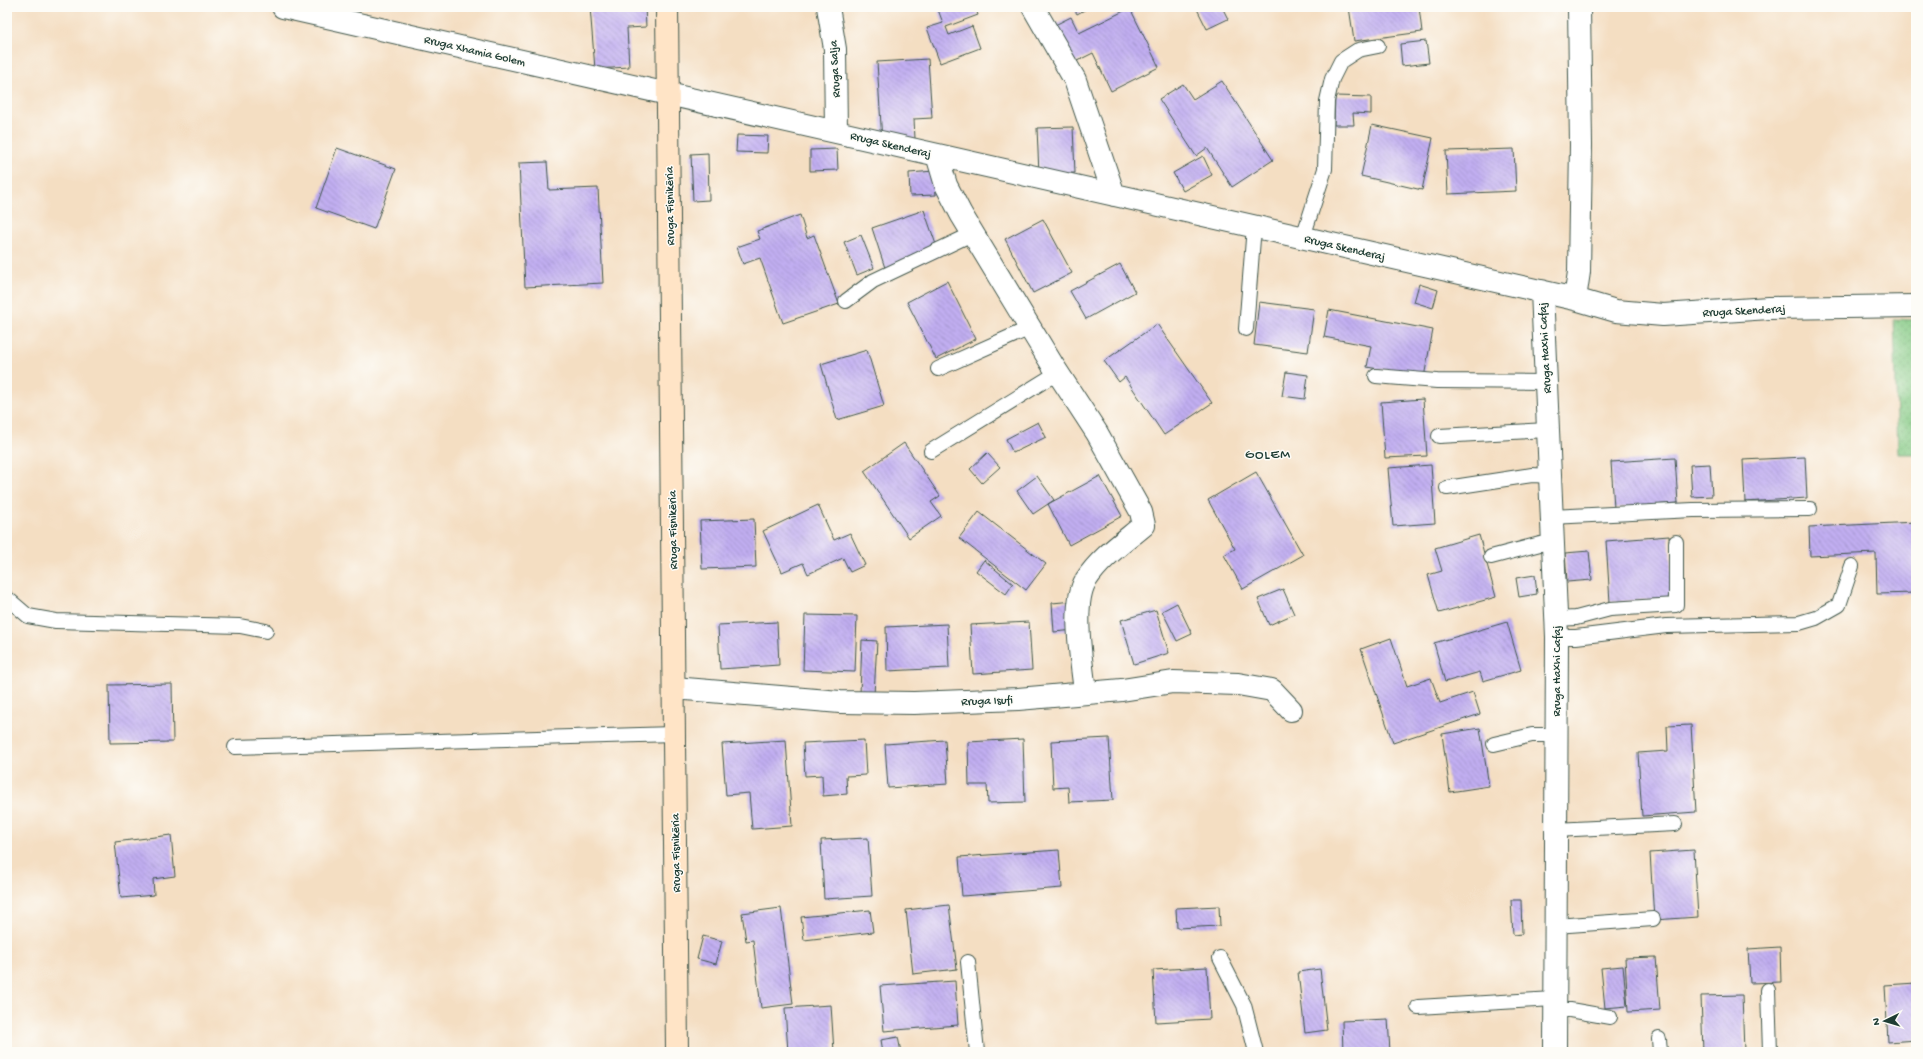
<svg xmlns="http://www.w3.org/2000/svg" width="1923" height="1059" viewBox="0 0 1923 1059" font-family="'Gochi Hand',sans-serif">
<style>
.grass{fill:url(#grass-dots);stroke:#51835c}
.building{fill:url(#building-back-hatch)}
.lines{fill:none;stroke-linecap:round;stroke-linejoin:round}
.lane-casing{stroke:#3f5549;stroke-width:16}
.street-casing{stroke:#3f5549;stroke-width:24}
.secondary-casing{stroke:#3f5549;stroke-width:24}
.lane{stroke:#fff;stroke-width:14}
.street{stroke:#fff;stroke-width:22}
.secondary{stroke:#ffe4c6;stroke-width:22}
.labels{text-anchor:middle;stroke-width:3;stroke-linejoin:round;paint-order:stroke}
.street-label{font-size:12px;fill:#1f3d34;stroke:#fdfcf7}
.quarter-label{font-size:14px;letter-spacing:1px;fill:#1f3d34;stroke:#fdfcf7}
</style>
<defs>
<pattern id="grass-dots" width="8" height="8" patternUnits="userSpaceOnUse"><rect width="8" height="8" fill="#83c983"/><path d="M2 2h.1M6 6h.1" fill="none" stroke="#6ba46c" stroke-width="1.8" stroke-linecap="round"/></pattern>
<pattern id="building-back-hatch" width="6" height="6" patternUnits="userSpaceOnUse"><rect width="6" height="6" fill="#c1aef1"/><path d="M-1 5l2 2M0 0l6 6M5-1l2 2" fill="none" stroke="#9c8fc4"/></pattern>
</defs>
<rect width="100%" height="100%" fill="#fdfcf7"/>
<filter id="ink" filterUnits="userSpaceOnUse"><feTurbulence type="fractalNoise" baseFrequency=".025" numOctaves="2"/><feDisplacementMap in="SourceGraphic" scale="8" xChannelSelector="R" yChannelSelector="G"/><feConvolveMatrix kernelMatrix="1 2 1 2 8 2 1 2 1" color-interpolation-filters="sRGB"/></filter>
<filter id="wash" filterUnits="userSpaceOnUse"><feTurbulence type="fractalNoise" baseFrequency=".012" numOctaves="4" result="noise"/><feDisplacementMap in="SourceGraphic" scale="16" xChannelSelector="R" yChannelSelector="G"/><feGaussianBlur stdDeviation="0.9" result="paint"/><feColorMatrix in="noise" values="0 0 0 0 0 0 0 0 0 0 0 0 0 0 0 0 0 1.4 0 .05"/><feComposite in="paint" operator="in"/></filter>
<g filter="url(#wash)">
<rect width="100%" height="100%" fill="#f4dec2"/>
<path class="grass" d="M1894 319 1916 320V454H1898Z"/>
<g id="blocks">
<path class="building" d="M590 7H645L646 27 627 28 629 67 595 69Z
M937 7H975L978 15 946 27 949 35 972 26 980 48 940 63 927 28 943 23Z
M1073 7H1090L1077 14Z
M1196 7H1222L1228 19 1207 29Z
M1349 7H1419L1422 32 1354 41Z
M1130 8 1159 67 1111 91 1093 53 1071 64 1053 26 1071 17 1079 33Z
M1426 41 1429 63 1402 66 1400 44Z
M928 59 932 118 914 119 915 139 882 141 877 62Z
M1222 81 1273 160 1232 187 1207 148 1196 156 1159 99 1183 84 1193 99Z
M1335 96 1371 97V114L1353 113 1354 125H1334Z
M1372 125 1433 138 1422 190 1361 176Z
M1073 127 1075 173 1039 174 1037 128Z
M737 135 768 136 767 153 736 152Z
M337 148 396 169 374 229 316 208Z
M837 149 838 170 810 171V150Z
M1514 149 1516 191 1448 194 1446 151Z
M708 153 709 200 693 201 691 154Z
M1203 156 1212 175 1183 191 1173 173Z
M547 162 549 190 598 188 603 283 525 287 519 163Z
M934 171 936 195 910 196 909 173Z
M924 210 940 256 887 274 872 228Z
M800 215 807 238 814 235 839 304 783 323 760 258 743 264 737 247 760 239 757 231Z
M1043 219 1072 273 1033 293 1005 239Z
M861 235 874 268 857 275 844 242Z
M1120 264 1135 292 1086 319 1070 291Z
M947 281 976 339 936 359 907 302Z
M1419 284 1438 290 1433 308 1414 302Z
M1259 302 1314 309 1308 352 1254 345Z
M1329 310 1433 330 1424 377 1367 367 1371 346 1324 337Z
M1157 324 1212 403 1164 435 1125 377 1119 382 1104 361Z
M867 350 884 406 837 420 821 364Z
M1286 372 1308 375 1305 399 1282 396Z
M1423 399 1427 456 1385 458 1381 402Z
M1038 422 1046 437 1013 453 1006 439Z
M904 443 940 496 931 502 941 516 909 538 864 471Z
M987 453 1000 467 982 483 970 469Z
M1805 457 1807 498 1745 502 1743 460Z
M1675 458 1678 503 1614 508 1611 462Z
M1710 464 1712 496 1692 497 1690 465Z
M1431 465 1435 523 1393 526 1388 468Z
M1256 472 1303 555 1243 589 1224 555 1235 549 1208 500Z
M1037 476 1054 500 1033 514 1017 491Z
M1100 476 1122 516 1069 545 1048 504Z
M818 505 834 540 850 533 865 565 850 572 843 558 808 574 803 563 782 572 763 531Z
M979 512 1046 564 1026 590 959 538Z
M754 519 756 567 702 569 700 521Z
M1916 522V593L1877 594 1876 553 1810 556 1809 527Z
M1479 535 1496 597 1439 613 1428 575 1442 571 1435 548Z
M1669 536 1673 598 1610 602 1606 541Z
M1589 551 1592 580 1567 582 1565 553Z
M984 560 1013 584 1006 594 976 571Z
M1535 575 1537 594 1519 597 1516 578Z
M1283 589 1294 614 1269 625 1258 599Z
M1074 601 1075 630 1054 632 1052 603Z
M1177 603 1192 634 1177 641 1162 611Z
M1156 610 1169 653 1134 664 1121 620Z
M805 615 857 616 855 672 803 670Z
M777 622 779 665 720 669 718 625Z
M1029 622 1032 670 973 674 970 625Z
M1507 622 1521 670 1483 681 1480 672 1445 682 1434 643Z
M947 624 949 668 887 671 886 627Z
M1391 638 1407 686 1431 678 1440 703 1473 692 1480 714 1393 743 1361 649Z
M862 640 877 641 874 695 860 694Z
M172 684 173 742 110 743 109 685Z
M1691 725 1696 812 1642 816 1638 753 1668 751 1667 726Z
M1480 728 1489 786 1450 792 1442 734Z
M1109 738 1113 800 1069 802 1068 787 1053 788 1051 741Z
M1023 739 1025 802 988 803 987 785H969L968 742Z
M786 740 792 826 752 829 749 793 726 795 722 744Z
M864 740 866 775 846 776 847 794 823 796 822 775 805 776 803 743Z
M945 740 948 784 888 788 885 744Z
M171 835 175 876 153 879 154 895 121 898 115 842Z
M868 838 872 896 824 899 821 840Z
M1059 850 1062 888 962 896 959 857Z
M1694 850 1698 917 1654 920 1650 853Z
M1511 900H1521L1522 934 1513 935Z
M949 905 957 969 913 974 906 910Z
M1219 906 1220 926 1177 928 1176 908Z
M781 908 793 1004 761 1008 753 940 746 941 742 913Z
M870 910 873 932 804 940 801 917Z
M703 936 722 941 716 964 697 959Z
M1780 947 1781 982 1750 983 1748 949Z
M1656 957 1660 1010 1628 1012 1625 958Z
M1623 966 1627 1006 1605 1008 1601 968Z
M1207 967 1210 1019 1156 1022 1153 970Z
M1320 969 1327 1030 1305 1033 1298 972Z
M955 981 958 1025 884 1031 880 986Z
M1916 983V1040L1888 1042 1885 985Z
M1742 995 1744 1052H1703L1701 996Z
M831 1005 834 1052H788L785 1008Z
M1388 1019 1390 1052H1343L1342 1021Z
M898 1037 901 1052H883L881 1040Z"/>
</g>
</g>
<g filter="url(#ink)">
<use href="#blocks" fill-opacity="0" stroke="#3f5549" stroke-width="1"/>
<g class="lines">
<g class="lane-casing">
<path id="lane" d="M1303 237 1325 169 1327 101 1332 79 1341 61 1358 50 1378 46
M846 301 873 281 972 234
M1246 329 1254 226
M938 369 1030 328
M1376 376 1437 381 1546 382
M1439 436 1548 430
M931 451 1057 373
M1447 488 1532 475 1550 476
M1551 517 1693 510 1810 509
M1491 557 1540 544 1553 543
M7 598 28 616 56 621 240 626 266 631
M1556 619 1576 618 1610 609 1676 605V542
M1557 637H1576L1666 626 1799 623 1816 618 1839 605 1852 566
M1494 744 1532 735H1556
M235 747 674 734
M1555 830 1675 824
M1555 926 1653 919
M1220 958 1244 1005 1256 1052
M968 962 977 1052
M1768 990 1770 1052
M1418 1007 1554 999
M1554 1010H1570L1610 1017
M1659 1039 1660 1052"/>
</g>
<g class="street-casing">
<path id="street" d="M283 7 1575 299 1616 311 1663 315 1769 308 1916 306
M828 7 835 49 836 132
M1033 7 1075 80 1114 195
M937 155 946 185 961 214 1052 364 1097 433 1141 512 1144 525C1124 542 1101 557 1086 580 1071 604 1082 663 1085 692
M1542 291 1557 637 1555 1052
M1575 299 1579 272 1581 145 1579 7
M674 688 840 702 914 703 1018 699 1122 690 1173 682 1238 684 1272 690 1291 710"/>
</g>
<g class="secondary-casing">
<path id="secondary" d="M667 7 677 1052"/>
</g>
<use href="#lane" class="lane"/>
<use href="#street" class="street"/>
<use href="#secondary" class="secondary"/>
</g>
</g>
<g class="labels">
<g class="street-label">
<text transform="translate(475 50) rotate(13)" y="4">Rruga Xhamia Golem</text>
<text transform="translate(834 69) rotate(-93)" y="4">Rruga Salja</text>
<text transform="translate(891 144) rotate(13)" y="4">Rruga Skenderaj</text>
<text transform="translate(669 206) rotate(-91)" y="4">Rruga Fisnikëria</text>
<text transform="translate(1345 247) rotate(13)" y="4">Rruga Skenderaj</text>
<text transform="translate(1744 310) rotate(-3)" y="4">Rruga Skenderaj</text>
<text transform="translate(1544 348) rotate(-93)" y="4">Rruga Haxhi Cafaj</text>
<text transform="translate(672 530) rotate(-91)" y="4">Rruga Fisnikëria</text>
<text transform="translate(1556 671) rotate(-90)" y="4">Rruga Haxhi Cafaj</text>
<text transform="translate(987 700) rotate(-2)" y="4">Rruga Isufi</text>
<text transform="translate(675 853) rotate(-91)" y="4">Rruga Fisnikëria</text>
</g>
<g class="quarter-label">
<text x="1268" y="458">GOLEM</text>
</g>
</g>
<rect width="1923" height="1059" fill="none" stroke="#fdfcf7" stroke-width="24"/>
<g transform="translate(1885 1021) rotate(265)" stroke="#fdfcf7" stroke-width="3" paint-order="stroke">
<path d="M0-3L7 15L0 10L-7 15Z" fill="#1f3d34"/>
<text y="-6" font-size="11" font-weight="bold" text-anchor="middle" fill="#1f3d34">N</text>
</g>
</svg>
